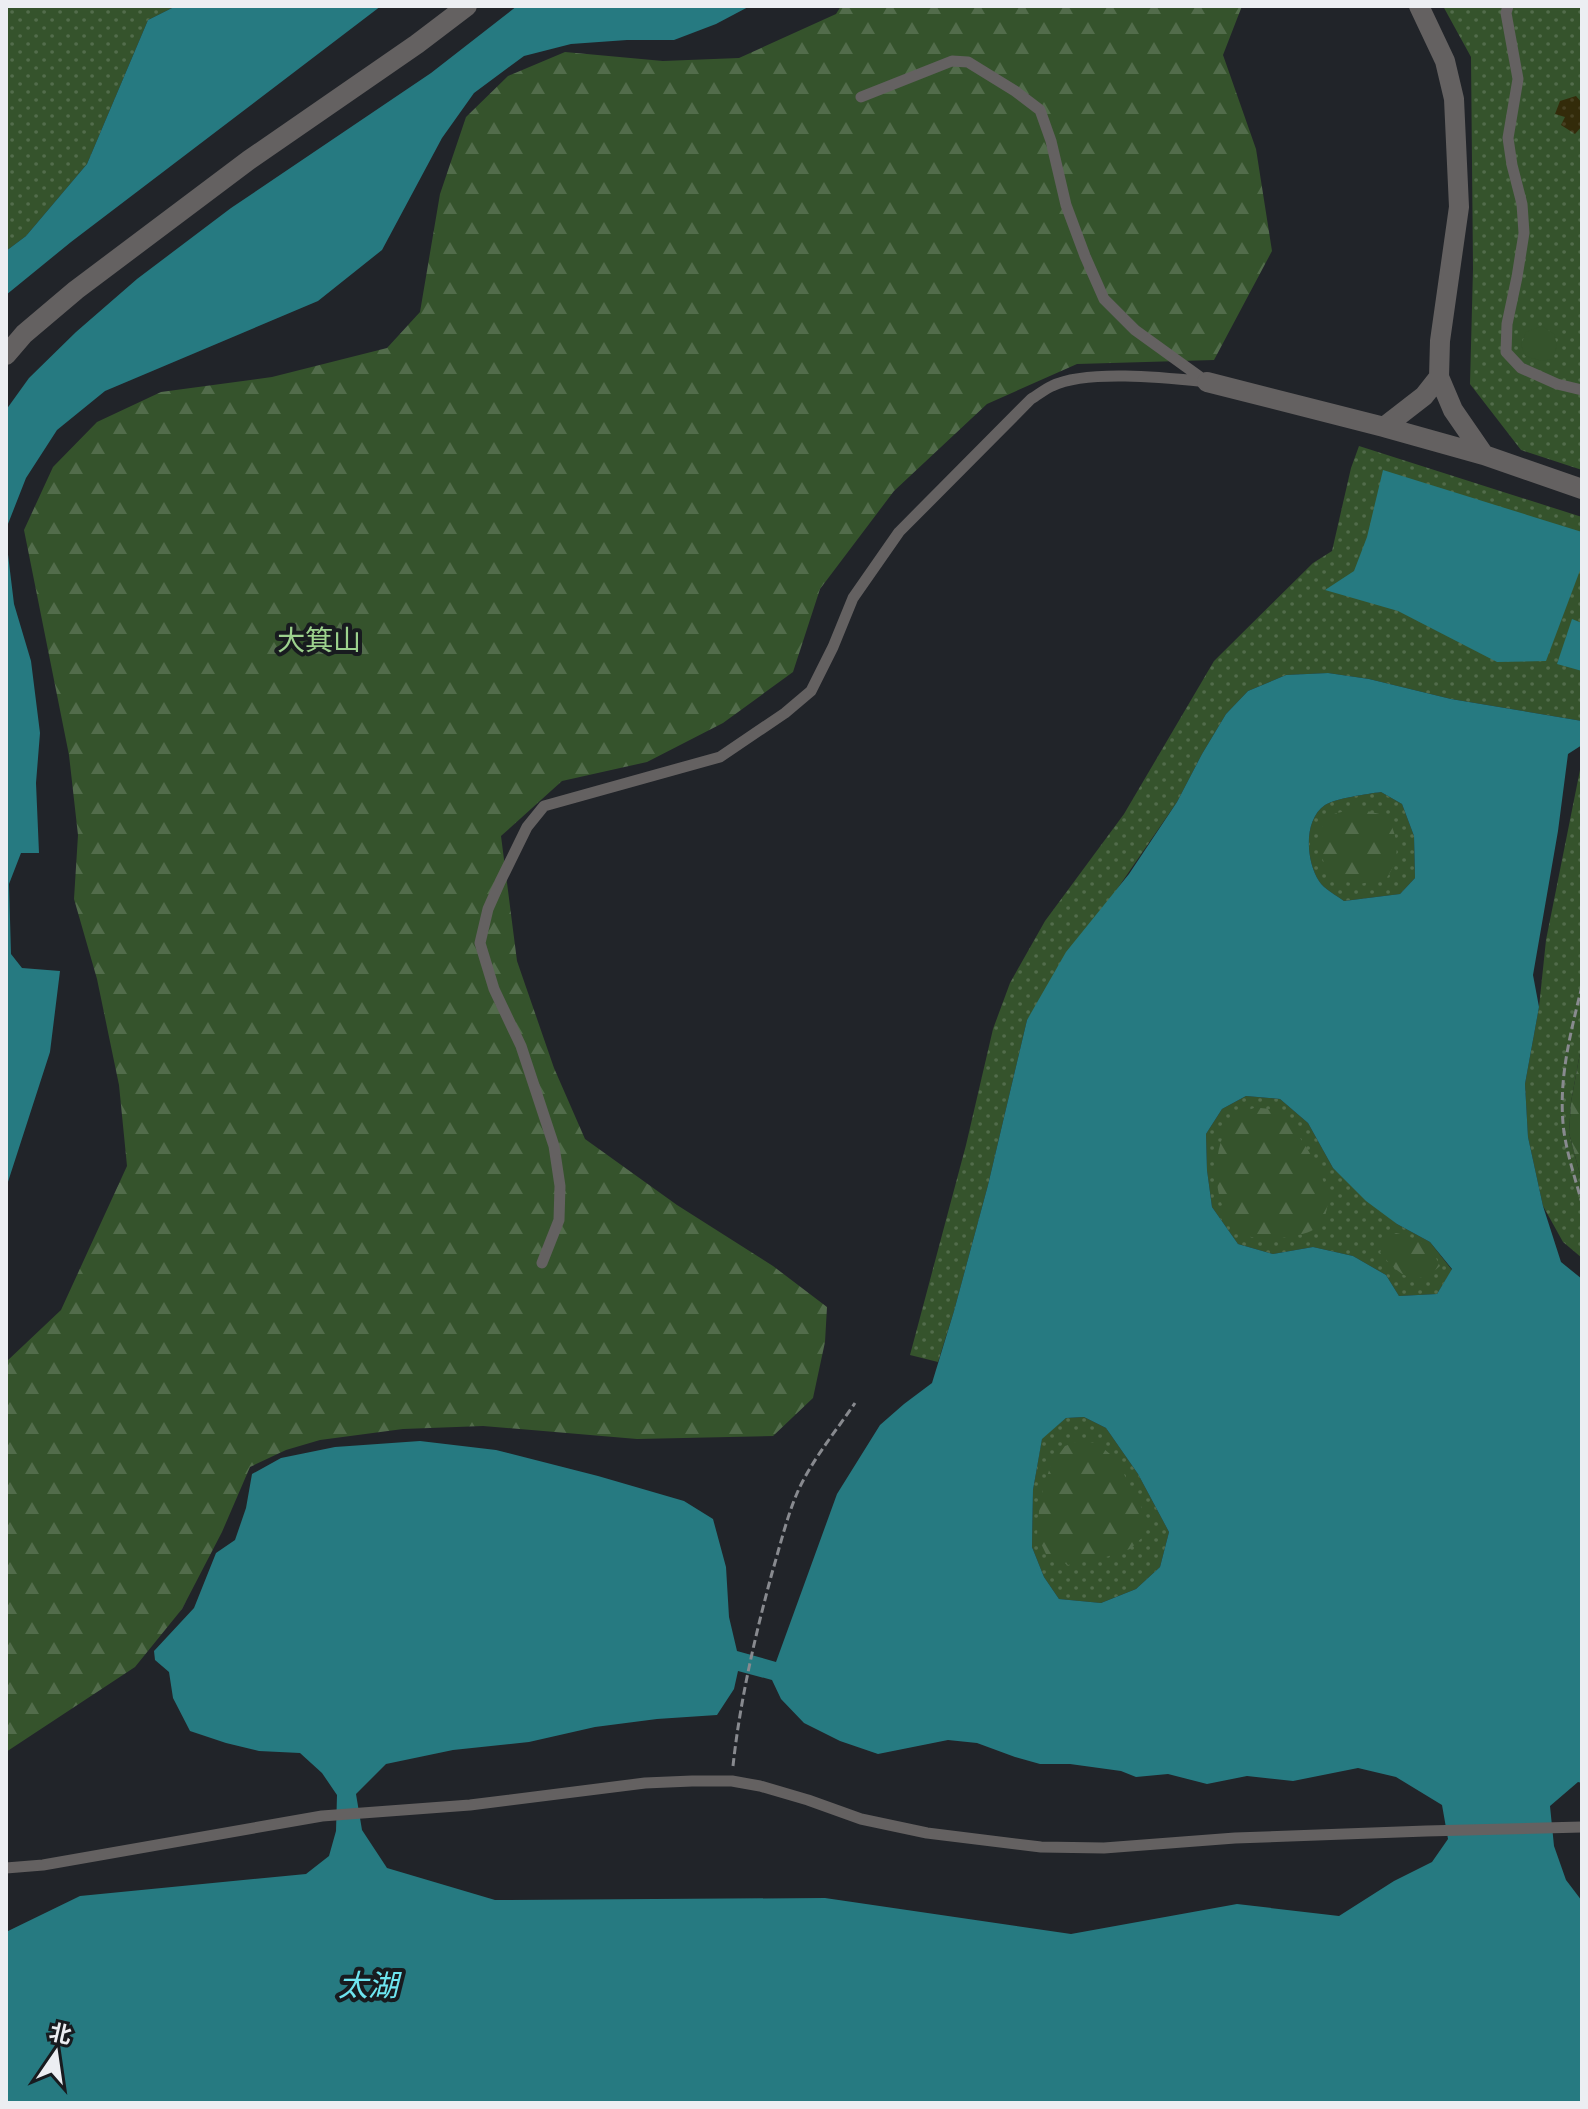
<svg xmlns="http://www.w3.org/2000/svg" width="1588" height="2109" viewBox="0 0 1588 2109" font-family="Helvetica,'Noto Sans SC',sans-serif">
<style>
.grass{fill:url(#grass-dots)}
.forest{fill:url(#forest-firs)}
.sand{fill:url(#sand-dots)}
.garden{fill:#35532c}
.water{fill:#267a81;fill-rule:evenodd}
.lines{fill:none;stroke-linecap:round;stroke-linejoin:round}
.path{stroke:#888a8f;stroke-width:3;stroke-dasharray:8 4;stroke-linecap:butt}
.service{stroke:#646161;stroke-width:11}
.minor{stroke:#646161;stroke-width:20}
.labels{text-anchor:middle;stroke-width:8;stroke-linejoin:round;paint-order:stroke}
.park-label{font-size:28px;fill:#9dd28e;stroke:#181b1f}
.water-label{font-size:30px;font-style:italic;fill:#6ee5f0;stroke:#181b1f}
</style>
<defs>
<pattern id="grass-dots" width="8" height="8" patternUnits="userSpaceOnUse" patternTransform="scale(2)"><rect width="8" height="8" fill="#35532c"/><path d="M2 2h.1M6 6h.1" fill="none" stroke="#526c4b" stroke-width="1.8" stroke-linecap="round"/></pattern>
<pattern id="forest-firs" width="22" height="20" patternUnits="userSpaceOnUse" patternTransform="scale(2)"><rect width="22" height="20" fill="#35532c"/><path d="M5 1l3.5 6h-7zM16 11l3.5 6h-7z" fill="#526c4b"/></pattern>
<pattern id="sand-dots" width="8" height="8" patternUnits="userSpaceOnUse" patternTransform="scale(2)"><rect width="8" height="8" fill="#332b0a"/><path d="M2 2h.1M6 6h.1" fill="none" stroke="#474022" stroke-width="1.8" stroke-linecap="round"/></pattern>
</defs>
<rect width="100%" height="100%" fill="#212429"/>
<path class="grass" d="M6 6H176L148 20 87 164 26 236 6 251Z
M1443 6H1582V470L1521 450 1470 384 1473 269 1471 57Z
M1359 446 1582 517V721L1451 699 1369 679 1328 673 1286 675 1248 691 1226 714 1202 754 1177 802 1027 1020 988 1185 954 1311 938 1362 910 1355 966 1145 993 1029 1010 983 1045 921 1124 814 1214 661 1313 563 1332 551 1351 468Z
M1582 760V1042L1571 1102 1569 1133 1582 1182V1258L1563 1242 1543 1206 1528 1137 1525 1084 1539 1007 1546 940Z
M1381 792 1402 804 1414 836 1415 878 1400 894 1344 901C1336 895 1324 889 1319 881 1306 861 1303 820 1325 805 1337 798 1367 794 1381 792Z
M1246 1096 1280 1099 1308 1123 1333 1168 1397 1224 1430 1242 1452 1270 1437 1294 1399 1296 1386 1275 1353 1256 1313 1247 1273 1254 1238 1244 1212 1207 1207 1170 1206 1134 1222 1109Z
M1084 1417 1106 1428 1138 1474 1169 1532 1160 1567 1136 1589 1101 1603 1059 1599 1044 1577 1032 1547 1033 1490 1042 1438 1066 1418Z"/>
<path class="forest" d="M841 6H1242L1223 55 1256 149 1272 251 1214 360 1077 364 987 404 894 491 820 589 793 672 723 723 647 762 562 781 501 836 517 961 554 1068 585 1139 677 1205 773 1266 827 1307 825 1342 813 1398 773 1436 637 1439 483 1426 403 1429 320 1440 286 1450 250 1467 222 1532 182 1609 135 1667 6 1752V1362L61 1310 127 1166 119 1085 97 979 74 899 78 835 69 755 24 530 53 467 97 422 161 392 272 377 387 348 420 312 440 194 466 117 508 76 565 52 663 61 739 58 836 14Z
M1356 808 1387 816C1399 839 1401 857 1386 879L1359 884 1341 881 1327 868 1318 850 1322 827 1334 814Z
M1582 1042V1182L1569 1133 1571 1102Z
M1254 1108C1259 1108 1267 1108 1272 1110 1293 1118 1329 1179 1328 1201 1327 1213 1323 1226 1311 1231 1296 1238 1252 1243 1240 1232 1211 1207 1209 1148 1233 1119 1237 1113 1247 1111 1254 1108Z
M1396 1233C1419 1239 1430 1243 1440 1266 1414 1290 1400 1275 1380 1253L1385 1239Z
M1081 1440 1098 1444 1116 1459 1147 1518 1145 1535 1130 1549 1103 1558 1068 1565 1046 1554 1037 1535 1040 1500 1050 1467 1065 1446Z"/>
<path class="sand" d="M1576 96 1582 103V126L1575 134 1561 125 1565 117 1555 114 1560 101Z"/>
<path class="garden" d="M1542 326 1554 334 1557 345 1553 359 1542 361 1525 356 1521 345 1526 332Z"/>
<path class="water" d="M176 6H381L71 242 6 295V251L26 236 87 164 148 20Z
M517 6H750L716 24 674 40H627L571 44 524 56 474 93 442 138 382 250 318 301 105 391 57 430 26 478 6 529V410L29 378 76 332 137 279 231 208 431 73Z
M1383 470 1582 532V565L1546 661 1497 662 1398 611 1325 590 1354 571 1367 537Z
M6 538 14 604 31 661 40 733 36 783 39 853H21L9 884 11 954 22 968 60 971 50 1052 6 1188Z
M1572 619 1582 623V671L1557 664Z
M1328 673 1369 679 1451 699 1582 721V745L1568 754 1558 831 1533 975 1539 1007 1525 1084 1528 1137 1543 1206 1561 1262 1582 1279V1783L1578 1782 1550 1806 1554 1846 1566 1880 1582 1901V2103H6V1932L80 1896 306 1874 329 1856 336 1831 337 1795 322 1773 300 1753 259 1751 226 1743 190 1731 173 1698 169 1672 155 1660 154 1651 194 1608 216 1553 235 1540 246 1508 252 1474 281 1458 335 1447 420 1441 496 1450 598 1476 684 1501 713 1519 726 1567 729 1617 737 1651 776 1662 837 1494 880 1425 904 1404 932 1383 954 1311 988 1185 1027 1020 1066 952 1129 874 1177 802 1202 754 1226 714 1248 691 1286 675ZM1381 792 1402 804 1414 836 1415 878 1400 894 1344 901C1336 895 1324 889 1319 881 1306 861 1303 820 1325 805 1337 798 1367 794 1381 792ZM1246 1096 1280 1099 1308 1123 1333 1168 1366 1201 1397 1224 1430 1242 1452 1269 1437 1294 1399 1296 1386 1275 1353 1256 1313 1247 1273 1254 1238 1244 1212 1207 1207 1170 1206 1134 1222 1109ZM1084 1417 1106 1428 1138 1474 1169 1532 1160 1567 1136 1589 1101 1603 1059 1599 1044 1577 1032 1547 1033 1490 1042 1439 1066 1418ZM738 1671 772 1680 781 1699 804 1723 840 1741 878 1754 948 1740 977 1743 1015 1757 1040 1764H1070L1121 1771 1136 1777 1168 1774 1207 1784 1247 1776 1293 1781 1358 1768 1396 1777 1442 1805 1448 1839 1432 1862 1394 1881 1339 1916 1237 1904 1071 1934 825 1898 495 1900 387 1868 362 1830 356 1794 386 1764 453 1750 529 1742 595 1727 657 1719 717 1715 734 1689Z"/>
<g class="lines">
<path class="path" d="M1582 986C1571 1031 1559 1076 1563 1123 1565 1148 1575 1178 1582 1203
M733 1766C740 1701 755 1636 772 1573 780 1546 787 1516 798 1491 812 1460 836 1431 855 1403"/>
<path class="service" d="M1508 6 1506 13 1518 79 1508 138 1512 165 1522 204 1524 233 1517 277 1507 324 1506 352 1521 368 1557 384 1582 390
M861 97 952 61 968 62 1015 91 1040 110 1051 141 1066 205 1085 256 1104 299 1135 330 1207 382
M542 1263 559 1220 560 1186 554 1146 521 1046 494 989 480 943 488 909 500 882 527 827 544 806 720 757 785 713 811 691 833 647 853 598 899 532 1031 399C1038 395 1045 389 1052 386 1087 369 1168 378 1207 382
M6 1868 43 1865 322 1816 470 1805 645 1783 692 1781H732L760 1786 808 1800 861 1819 927 1833 1041 1847 1104 1848 1235 1838 1426 1831 1582 1827"/>
<path class="minor" d="M1419 6 1445 61 1454 99 1459 207 1440 341 1439 377 1453 410 1484 455
M6 355 24 334 76 290 249 160 417 44 467 6
M1207 382 1384 427 1484 455 1582 489
M1384 427 1424 396 1439 377"/>
</g>
<g class="labels">
<g class="park-label">
<text x="319" y="650">大箕山</text>
</g>
<g class="water-label">
<text x="368" y="1996">太湖</text>
</g>
</g>
<rect width="1588" height="2109" fill="none" stroke="#eceef2" stroke-width="16"/>
<g transform="translate(56 2053) rotate(13)" stroke="#181b1f" stroke-width="6" paint-order="stroke">
<path d="M0-6L14 30L0 20L-14 30Z" fill="#eceef2"/>
<text y="-12" font-size="22" font-weight="bold" text-anchor="middle" fill="#eceef2">北</text>
</g>
</svg>
